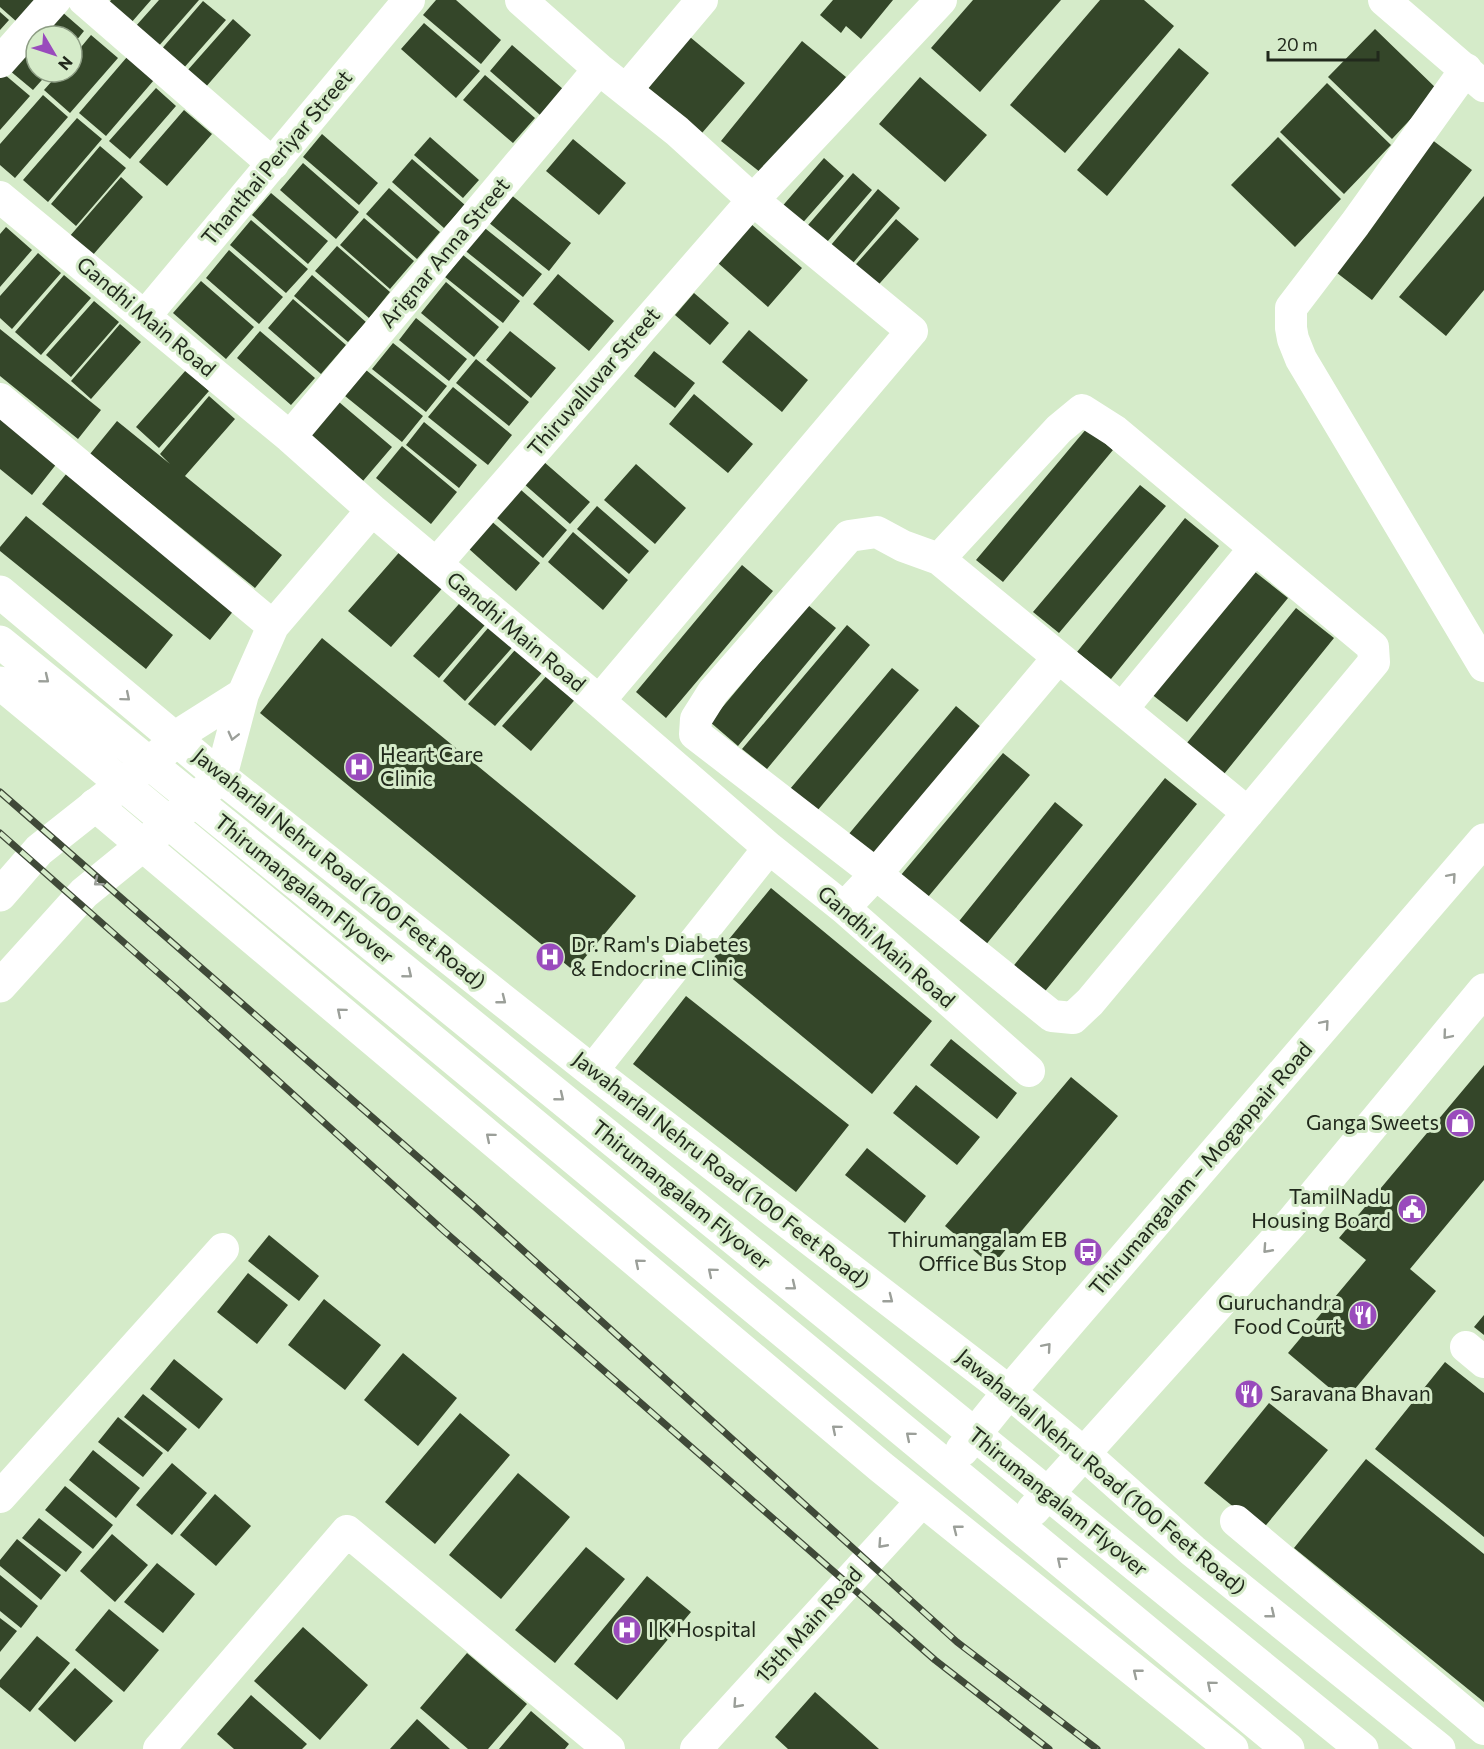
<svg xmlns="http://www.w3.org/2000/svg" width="1484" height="1749" viewBox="0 0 1484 1749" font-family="Commissioner,sans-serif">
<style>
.building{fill:#344629}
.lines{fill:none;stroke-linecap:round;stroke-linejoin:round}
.minor{stroke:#fff;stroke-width:32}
.secondary{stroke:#fff;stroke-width:33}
.primary{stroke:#fff;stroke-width:33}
.rail-casing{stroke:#3f4938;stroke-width:7}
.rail{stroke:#d5ebc9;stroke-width:4.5;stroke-dasharray:14;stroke-linecap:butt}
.oneway{stroke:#9b9f99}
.labels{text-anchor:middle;stroke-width:6;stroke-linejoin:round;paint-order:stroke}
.street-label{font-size:21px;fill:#21291c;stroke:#d5ebc9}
.poi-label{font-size:21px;fill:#21291c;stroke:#d5ebc9;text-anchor:start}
</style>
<rect width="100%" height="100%" fill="#d5ebc9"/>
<path class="building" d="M0 0H36L17 22 0 7Z
M111 0H151L124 31 102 11Z
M159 0H199L150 56 127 36Z
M436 0H456L501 40 481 64 423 15Z
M833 0H893L861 39 846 26 841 33 820 15Z
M973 0H1061L980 92 931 48Z
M1100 0H1144L1174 26 1065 153 1010 105Z
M203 1 226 20 175 78 153 59Z
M61 11 84 31 72 46V36H39Z
M0 12 9 20 0 30Z
M233 19 251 35 198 96 179 80Z
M424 23 480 71 456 98 401 49Z
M1375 29 1438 90 1392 139 1328 77Z
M91 35 118 58 70 113 44 90 60 72H72V58Z
M690 37 745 83 702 133 648 88Z
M36 39V72H49L33 90 9 70Z
M802 41 846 77 765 176 721 141Z
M512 45 563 89 540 115 490 71Z
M1179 48 1209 73 1107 196 1077 170Z
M127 57 154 80 106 136 79 113Z
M4 74 30 96 0 130V78Z
M485 75 535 118 513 143 463 100Z
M920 77 987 135 945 182 879 124Z
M1327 83 1391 145 1344 194 1280 132Z
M156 88 176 106 130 159 109 141Z
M43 95 68 117 15 178 0 165V144Z
M184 110 212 134 167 186 139 162Z
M77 118 102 139 48 202 23 180Z
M322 134 378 183 359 205 303 157Z
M1427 136 1472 170 1372 300 1328 266Z
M430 137 479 180 463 198 414 155Z
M1278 137 1341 199 1295 247 1231 185Z
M573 139 626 183 599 215 546 171Z
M100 146 126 168 76 226 51 204Z
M824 158 844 176 799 227 779 210Z
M412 159 465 205 444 228 392 182Z
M303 163 359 212 336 239 280 190Z
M853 173 872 190 821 249 802 232Z
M121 177 143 197 92 256 69 237Z
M389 188 440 232 417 259 366 214Z
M878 189 900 208 847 270 826 251Z
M271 193 328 241 308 264 252 215Z
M510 194 571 243 549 271 488 222Z
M1484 196V290L1446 336 1399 297Z
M743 217 802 268 768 307 710 256Z
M364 218 414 261 390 289 340 245Z
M896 219 919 239 873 291 850 271Z
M251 220 308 269 286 293 230 245Z
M481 225 542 274 523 297 462 248Z
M6 227 32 250 0 287V234Z
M337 246 390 292 369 318 315 271Z
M229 250 283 297 259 324 206 278Z
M38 253 61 273 12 329 0 318V296Z
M463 255 520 301 503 323 445 277Z
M558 274 614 321 589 351 533 304Z
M64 275 91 298 41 355 15 332Z
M312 275 366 322 348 342 294 296Z
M201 281 254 327 226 359 173 313Z
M446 282 499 327 474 357 421 313Z
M694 293 729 323 710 345 675 315Z
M293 299 346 345 321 374 268 328Z
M94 301 119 322 71 377 46 355Z
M416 318 467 359 449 381 399 340Z
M120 324 141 342 91 399 71 381Z
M0 329 101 410 78 439 0 376Z
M749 330 808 380 782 412 722 362Z
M260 331 315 378 291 405 237 358Z
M510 331 556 368 531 398 486 360Z
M393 343 447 386 426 412 372 369Z
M654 351 695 383 675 408 634 376Z
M476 359 529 402 509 426 456 383Z
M186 370 209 391 159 448 136 427Z
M366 370 423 416 402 442 345 396Z
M453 387 512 435 488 465 428 417Z
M694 394 753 444 728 473 669 424Z
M209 396 235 419 185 476 282 555 255 588 90 454 117 421 170 464 160 454Z
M339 402 392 447 363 481 310 436Z
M0 415 58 462 32 495 0 469Z
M424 422 477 465 459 488 406 445Z
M1087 428 1113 450 1003 582 976 560Z
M402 446 457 492 431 524 376 478Z
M536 455 590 502 570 524 516 477Z
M636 464 686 508 655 544 604 500Z
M67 473 235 609 210 640 42 504Z
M513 483 567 530 543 558 489 511Z
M1140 485 1166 506 1059 633 1033 612Z
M597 506 649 551 629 574 577 529Z
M482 513 540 563 516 591 459 540Z
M26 516 173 635 146 669 0 551V547Z
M1185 518 1219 546 1111 679 1077 652Z
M573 532 628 580 603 610 548 562Z
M403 548 446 584 391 647 348 611Z
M742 565 773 591 666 718 636 692Z
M1250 568 1288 598 1187 722 1150 693Z
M466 596 491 618 439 678 413 656Z
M808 605 836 628 738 746 710 722Z
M1296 608 1334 638 1220 779 1182 749Z
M494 621 517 642 465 701 443 681Z
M847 625 870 645 767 769 742 749Z
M322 638 636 896 574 971 260 713Z
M521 643 548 666 495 726 468 704Z
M892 668 919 690 817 811 790 789Z
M550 672 578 696 531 751 502 726Z
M956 706 982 728 873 857 848 835Z
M1003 753 1030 775 928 897 901 875Z
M1165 778 1197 804 1042 995 1011 969Z
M1055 802 1083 825 980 952 952 930Z
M771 888 932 1021 872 1094 711 961Z
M686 996 849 1125 796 1192 633 1064Z
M951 1039 1017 1093 997 1119 930 1065Z
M1484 1065V1180L1410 1269 1436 1291 1345 1401 1288 1353 1366 1260 1339 1238Z
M1071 1077 1118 1116 992 1266 945 1226Z
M916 1085 980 1137 957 1165 893 1113Z
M867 1148 926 1196 905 1223 845 1175Z
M269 1235 319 1276 299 1301 248 1261Z
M248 1273 288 1305 257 1344 217 1312Z
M324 1299 381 1345 345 1390 288 1345Z
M1484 1315V1335L1474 1327Z
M403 1353 457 1398 418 1446 364 1400Z
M174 1359 223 1399 199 1429 150 1389Z
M1445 1362 1484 1393V1537L1375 1449Z
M143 1394 187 1429 168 1452 124 1417Z
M1269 1403 1328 1450 1262 1530 1204 1483Z
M460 1413 510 1455 435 1544 385 1502Z
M118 1417 163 1453 143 1477 98 1442Z
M93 1450 140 1488 116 1518 69 1480Z
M1366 1459 1484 1554V1702L1294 1548Z
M172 1463 207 1493 172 1535 136 1505Z
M518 1473 570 1517 501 1599 449 1555Z
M65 1486 113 1525 93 1549 45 1510Z
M215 1494 251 1526 216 1566 180 1535Z
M39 1518 82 1552 66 1572 22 1538Z
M112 1534 148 1565 115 1602 80 1571Z
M17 1539 61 1575 41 1600 0 1566V1560Z
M586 1547 625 1579 555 1663 515 1630Z
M157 1563 195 1594 163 1633 124 1602Z
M0 1575 38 1606 21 1628 0 1611Z
M647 1576 691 1612 617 1700 574 1664Z
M109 1609 159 1650 124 1692 75 1650Z
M0 1618 17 1631 0 1652Z
M303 1627 368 1685 320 1740 254 1681Z
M37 1636 70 1663 30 1712 0 1687V1680Z
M467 1653 527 1704 488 1749H468L420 1708Z
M75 1668 113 1701 75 1742 38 1709Z
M815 1692 879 1749H788L775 1737Z
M251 1695 307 1744 302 1749H234L217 1734Z
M531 1711 569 1744 565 1749H499Z
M417 1719 450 1749H390Z"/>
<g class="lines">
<path class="minor" d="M84 0 273 164
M521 0 599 69 677 131 753 200 912 331 599 701
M1384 0 1484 86
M0 62 55 0
M1466 69 1355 224 1291 308V328L1293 339 1301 359 1484 666
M626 90 702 0
M0 197 290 437 372 510 599 701 769 848 844 908 1029 1071
M145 316 409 0
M0 399 273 626
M1082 410 1115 431 1373 647 1374 662 1090 1002 1073 1018 1052 1016 876 874 695 734 696 719 713 692 849 536 877 532 903 546 939 559 1059 429Z
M290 437 599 69
M939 559 1248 813
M436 564 753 200 941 0
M1122 709 1255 548
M178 740 186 730 243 694
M221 777 243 694 273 626 372 510
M844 908 876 874 1058 658
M592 1071 769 848
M1466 1347 1484 1362
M0 1497 223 1249
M1236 1521 1484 1729
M159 1749 347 1531 609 1749
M696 1749 922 1501"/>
<path class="secondary" d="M0 895 39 850 178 740
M0 986 84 893 143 845 221 777"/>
<path class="primary" d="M0 592 221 777 592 1071 1009 1392 1083 1453 1193 1551 1439 1749
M0 642 1362 1749
M0 683 1288 1749
M95 805 881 1467 1232 1749
M962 1450 1009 1392 1484 840
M1033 1510 1293 1221 1484 990"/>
<g class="rail-casing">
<path id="rail" d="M0 792 475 1207 957 1642 1097 1749
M0 833 180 992 444 1231 935 1660 1049 1749"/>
</g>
<use href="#rail" class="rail"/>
</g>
<defs><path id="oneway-chevron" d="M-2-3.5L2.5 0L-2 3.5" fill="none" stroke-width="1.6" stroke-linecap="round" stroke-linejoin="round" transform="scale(1.5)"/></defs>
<g class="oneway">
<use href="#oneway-chevron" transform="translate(45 679) rotate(39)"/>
<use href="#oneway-chevron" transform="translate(126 697) rotate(40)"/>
<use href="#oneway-chevron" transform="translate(233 736) rotate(104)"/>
<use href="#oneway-chevron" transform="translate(1452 877) rotate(-49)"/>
<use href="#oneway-chevron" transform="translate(98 882) rotate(142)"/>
<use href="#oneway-chevron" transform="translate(408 974) rotate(39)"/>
<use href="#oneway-chevron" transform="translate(502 1000) rotate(38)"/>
<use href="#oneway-chevron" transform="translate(341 1012) rotate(-140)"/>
<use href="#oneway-chevron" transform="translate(1325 1024) rotate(-49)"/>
<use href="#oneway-chevron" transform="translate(1447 1035) rotate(130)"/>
<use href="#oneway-chevron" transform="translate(560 1097) rotate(39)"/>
<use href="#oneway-chevron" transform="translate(490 1137) rotate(-140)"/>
<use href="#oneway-chevron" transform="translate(1267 1249) rotate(132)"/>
<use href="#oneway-chevron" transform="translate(639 1263) rotate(-140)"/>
<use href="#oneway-chevron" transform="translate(712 1272) rotate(-140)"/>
<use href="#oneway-chevron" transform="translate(792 1286) rotate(39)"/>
<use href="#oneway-chevron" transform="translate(889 1299) rotate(38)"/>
<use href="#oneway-chevron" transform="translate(1047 1347) rotate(-49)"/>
<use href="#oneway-chevron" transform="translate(836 1429) rotate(-140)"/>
<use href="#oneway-chevron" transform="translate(910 1436) rotate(-140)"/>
<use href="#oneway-chevron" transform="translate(957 1529) rotate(-142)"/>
<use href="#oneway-chevron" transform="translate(882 1544) rotate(132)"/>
<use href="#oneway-chevron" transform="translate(1061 1561) rotate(-140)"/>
<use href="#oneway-chevron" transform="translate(1271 1614) rotate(39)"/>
<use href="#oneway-chevron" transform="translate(1137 1673) rotate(-141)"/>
<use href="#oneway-chevron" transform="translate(1211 1685) rotate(-140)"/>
<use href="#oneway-chevron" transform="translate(737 1704) rotate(132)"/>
</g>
<defs>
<g id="hospital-disc" transform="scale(1.5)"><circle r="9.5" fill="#994bbc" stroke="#d5ebc9"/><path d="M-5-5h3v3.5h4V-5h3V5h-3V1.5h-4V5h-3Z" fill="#fff"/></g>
<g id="shop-disc" transform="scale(1.5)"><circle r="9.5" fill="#994bbc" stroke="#d5ebc9"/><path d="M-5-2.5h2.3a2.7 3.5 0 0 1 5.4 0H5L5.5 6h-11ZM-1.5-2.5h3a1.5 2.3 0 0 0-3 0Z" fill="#fff"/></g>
<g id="civic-disc" transform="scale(1.5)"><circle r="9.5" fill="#994bbc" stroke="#d5ebc9"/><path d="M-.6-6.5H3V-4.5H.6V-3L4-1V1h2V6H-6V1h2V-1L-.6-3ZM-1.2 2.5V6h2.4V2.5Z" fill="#fff"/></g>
<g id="bus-disc" transform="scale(1.5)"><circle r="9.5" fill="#994bbc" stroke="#d5ebc9"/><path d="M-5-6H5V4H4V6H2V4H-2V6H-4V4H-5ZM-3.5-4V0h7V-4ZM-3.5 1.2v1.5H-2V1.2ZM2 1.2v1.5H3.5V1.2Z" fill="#fff"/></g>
<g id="restaurant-disc" transform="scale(1.5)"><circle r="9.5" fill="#994bbc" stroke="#d5ebc9"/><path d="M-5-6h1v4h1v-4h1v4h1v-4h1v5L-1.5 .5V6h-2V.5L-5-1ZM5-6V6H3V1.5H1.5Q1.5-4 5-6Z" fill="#fff"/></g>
</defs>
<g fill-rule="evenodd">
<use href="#hospital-disc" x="359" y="767"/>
<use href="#hospital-disc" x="550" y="957"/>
<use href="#shop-disc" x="1460" y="1123"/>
<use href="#civic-disc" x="1412" y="1209"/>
<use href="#bus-disc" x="1088" y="1252"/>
<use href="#restaurant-disc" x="1363" y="1315"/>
<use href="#restaurant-disc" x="1249" y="1394"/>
<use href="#hospital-disc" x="627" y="1630"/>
</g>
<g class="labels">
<g class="street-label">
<text transform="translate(277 158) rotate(-50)" y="7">Thanthai Periyar Street</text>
<text transform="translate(445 253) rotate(-50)" y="7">Arignar Anna Street</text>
<text transform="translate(146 317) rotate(40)" y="7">Gandhi Main Road</text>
<text transform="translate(594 382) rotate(-49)" y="7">Thiruvalluvar Street</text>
<text transform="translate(516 632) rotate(40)" y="7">Gandhi Main Road</text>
<text transform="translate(339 869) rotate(39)" y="7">Jawaharlal Nehru Road (100 Feet Road)</text>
<text transform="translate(304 889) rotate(39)" y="7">Thirumangalam Flyover</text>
<text transform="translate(886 947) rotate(41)" y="7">Gandhi Main Road</text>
<text transform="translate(1201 1169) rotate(-49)" y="7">Thirumangalam – Mogappair Road</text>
<text transform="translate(721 1170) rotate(38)" y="7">Jawaharlal Nehru Road (100 Feet Road)</text>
<text transform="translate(681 1195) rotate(39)" y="7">Thirumangalam Flyover</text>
<text transform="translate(1101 1472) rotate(40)" y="7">Jawaharlal Nehru Road (100 Feet Road)</text>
<text transform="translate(1058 1502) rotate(39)" y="7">Thirumangalam Flyover</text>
<text transform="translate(809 1625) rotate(-48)" y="7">15th Main Road</text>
</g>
<g class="poi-label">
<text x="380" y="762">Heart Care<tspan x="380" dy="24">Clinic</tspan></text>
<text x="571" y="952">Dr. Ram's Diabetes<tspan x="571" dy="24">&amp; Endocrine Clinic</tspan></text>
<text x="1439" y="1130" text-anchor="end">Ganga Sweets</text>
<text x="1391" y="1204" text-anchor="end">TamilNadu<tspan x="1391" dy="24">Housing Board</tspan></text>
<text x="1067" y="1247" text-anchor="end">Thirumangalam EB<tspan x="1067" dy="24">Office Bus Stop</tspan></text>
<text x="1342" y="1310" text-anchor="end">Guruchandra<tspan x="1342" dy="24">Food Court</tspan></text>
<text x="1270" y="1401">Saravana Bhavan</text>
<text x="648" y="1637">I K Hospital</text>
</g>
</g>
<g transform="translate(54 54) rotate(129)"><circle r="28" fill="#d5ebc9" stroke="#8d9d84" stroke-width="1.5"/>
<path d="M0-4.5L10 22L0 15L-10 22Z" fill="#994bbc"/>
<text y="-9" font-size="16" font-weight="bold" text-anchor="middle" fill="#21291c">N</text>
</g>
<path d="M1268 51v9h110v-9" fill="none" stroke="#21291c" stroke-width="3"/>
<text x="1277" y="51" font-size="18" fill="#21291c" stroke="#d5ebc9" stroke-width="4.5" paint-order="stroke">20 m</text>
</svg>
